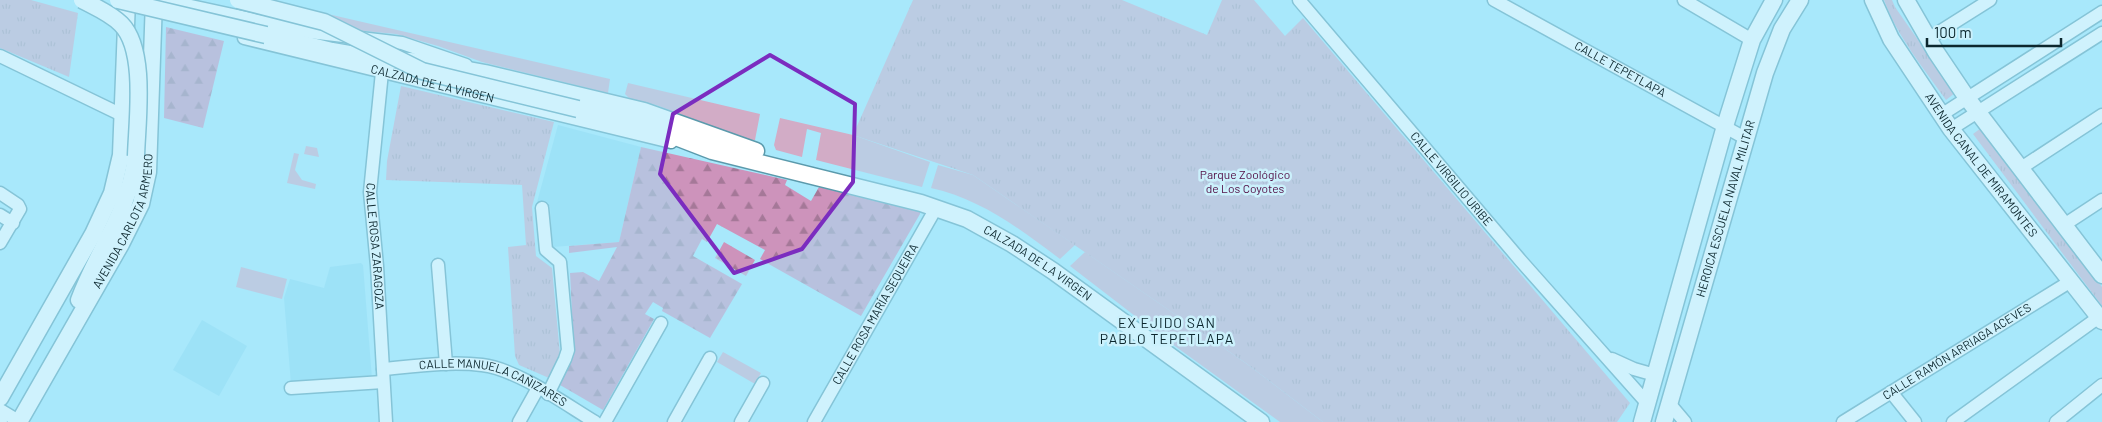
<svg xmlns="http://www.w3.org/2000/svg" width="2102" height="422" viewBox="0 0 2102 422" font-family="Barlow,sans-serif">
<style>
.built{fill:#91dbf1}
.green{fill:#d2acc6}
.forest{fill:url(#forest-firs)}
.park{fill:url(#park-tufts)}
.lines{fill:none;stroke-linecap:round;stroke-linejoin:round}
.minor-casing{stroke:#5b9aac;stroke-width:15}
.major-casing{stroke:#5b9aac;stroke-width:19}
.minor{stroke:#fff;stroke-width:12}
.major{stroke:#fff;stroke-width:16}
.major-bridge-casing{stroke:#5b9aac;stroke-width:19;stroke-linecap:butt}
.major-bridge{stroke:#fff;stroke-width:16}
.marked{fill:none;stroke:#7b2cbf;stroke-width:4;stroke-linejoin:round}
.labels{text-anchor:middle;stroke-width:5;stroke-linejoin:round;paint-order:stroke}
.street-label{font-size:12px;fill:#0c272e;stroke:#cbf1fc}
.park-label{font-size:12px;fill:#510c43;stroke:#cbf1fc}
.neighbourhood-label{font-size:14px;letter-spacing:1px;fill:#0c272e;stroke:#cbf1fc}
</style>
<defs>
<pattern id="forest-firs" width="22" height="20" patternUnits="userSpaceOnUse" patternTransform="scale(1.25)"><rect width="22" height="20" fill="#cd93bb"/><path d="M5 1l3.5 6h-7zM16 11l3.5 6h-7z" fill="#a57898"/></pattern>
<pattern id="park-tufts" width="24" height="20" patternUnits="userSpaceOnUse" patternTransform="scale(1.25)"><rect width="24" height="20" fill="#d2acc6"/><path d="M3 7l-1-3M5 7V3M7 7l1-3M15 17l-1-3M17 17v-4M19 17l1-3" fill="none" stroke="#b394aa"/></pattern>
</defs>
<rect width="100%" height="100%" fill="#a8e8fb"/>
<path class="built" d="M558 125 641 147 619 242 552 247 550 206H536Z
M361 263 363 265 372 379 291 384 284 298 290 279 324 288 330 267Z
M202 320 247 346 219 396 173 370Z"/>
<path class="green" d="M267 0 610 79 608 93 482 62 438 46 396 34 332 28Z
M628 83 760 114 755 140H749L656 105 631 100 625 94Z
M780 118 853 135 930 162 922 187 816 160 821 133 807 129 802 157 776 150 774 145Z
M306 146 317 148 319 157 304 154Z
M294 153 299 154 295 170 302 180 316 184 315 189 287 183Z
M938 165 973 175 1075 245 1060 259C1020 229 981 199 931 188Z
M1085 252 1247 364 1323 422H1280L1161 336 1070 266Z
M241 267 287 279 282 299 236 287Z
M723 352 761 373 755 384 717 362Z"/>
<path class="forest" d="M166 27 224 41 203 128 164 118Z
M641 147 787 180 785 185 811 201 819 187 920 212V214L861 316 760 259 765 250 717 224 707 242 702 239 693 256 742 284 710 338 662 311 663 308 653 302 645 314 654 319 603 410 560 385 574 355 570 273 583 272 599 281 617 247 569 253V246L619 242Z
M724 242 755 260 746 276 715 258Z"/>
<path class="park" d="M0 0H31L78 13 69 77 0 48Z
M913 0H1122L1207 35 1222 0H1254L1285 36 1303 18 1630 403 1617 422H1323L1247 364 973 175 853 135Z
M1884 0H1892L1895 7 1955 93 1946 100C1924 69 1897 36 1884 0Z
M401 86 554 122 532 207 536 256 552 268 560 354 549 378 519 365 515 356 508 247 526 245 522 185 386 180 387 161Z
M1981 128 2102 287V306L1973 134Z"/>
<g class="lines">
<g class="minor-casing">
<g id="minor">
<path d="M163 0 310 32 402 43 466 65"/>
<path id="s1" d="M1299 0 1521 261 1647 403"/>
<path id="s2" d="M1494 0 1745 138"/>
<path d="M1684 0 1752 40"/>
<path id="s3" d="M244 38 671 142"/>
<path d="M1928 39 1990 0"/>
<path d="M0 56 122 115"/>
<path id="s4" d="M382 72 370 192 377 266 386 422"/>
<path d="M1941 115 2102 12"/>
<path d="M1951 129 2102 33"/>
<path d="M2021 168 2102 115"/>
<path d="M0 193 18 205 20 209 0 243"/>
<path d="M542 208 546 250 560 262 568 350 565 359 548 394"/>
<path d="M0 215 13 223"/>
<path d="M2064 225 2102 200"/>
<path d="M438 265 446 364"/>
<path d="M1612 359 1634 369 1655 375"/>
<path id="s5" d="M383 369C415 366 450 361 482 365 517 369 565 404 595 422"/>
<path d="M291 388 383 382"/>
<path d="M1891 392 1915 422"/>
<path d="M1669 403 1685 422"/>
<path d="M0 410 20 422"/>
<path d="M0 421 1 422"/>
<path d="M519 422 538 388"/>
<path d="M605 422 661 323"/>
<path d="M674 422 710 358"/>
<path d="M741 422 763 383"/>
<path id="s6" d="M814 422 936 208"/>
<path id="s7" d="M1843 422 2071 281"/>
<path d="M1953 422 2099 317"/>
<path d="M2056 422 2102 385"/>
</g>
</g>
<g class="major-casing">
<g id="major">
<path id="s8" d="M1873 0 1891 39 1951 129 2102 321"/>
<path d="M1906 0 1936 52 1967 98 2102 275"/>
<path d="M266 35 332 51 378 59 425 62 485 73 644 111 756 151"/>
<path id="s9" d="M578 109 655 129 712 151 921 203 967 219 1012 244 1053 271 1261 422"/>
<path d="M79 300C99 247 128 215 136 156"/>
<path d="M0 398 93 234 112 193 121 155 127 0"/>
<path id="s10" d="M19 422 121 244 141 204 148 172 154 0"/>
<path d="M1642 422 1725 126 1752 40 1774 0"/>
<path id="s11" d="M1664 422 1765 73 1782 29 1800 0"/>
</g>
</g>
<use href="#minor" class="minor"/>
<use href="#major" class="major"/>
<g class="major-bridge-casing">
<path id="major-bridge" d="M82 0C95 7 110 13 121 24 147 50 137 121 136 156
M118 0 266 35
M238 0 324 22 422 71 578 109"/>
</g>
<use href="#major-bridge" class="major-bridge"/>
</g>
<path d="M0 0H2102V422H0ZM770 55 855 104 853 182 802 249 734 273 660 174 673 114Z" fill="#a8e8fb" fill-opacity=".55" fill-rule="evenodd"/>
<path class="marked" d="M770 55 855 104 853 182 802 249 734 273 660 174 673 114Z"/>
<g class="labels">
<g class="street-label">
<text dy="4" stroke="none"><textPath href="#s2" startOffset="144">CALLE TEPETLAPA</textPath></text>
<text dy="4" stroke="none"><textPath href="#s3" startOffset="194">CALZADA DE LA VIRGEN</textPath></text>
<text dy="4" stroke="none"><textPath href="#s8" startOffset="198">AVENIDA CANAL DE MIRAMONTES</textPath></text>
<text dy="4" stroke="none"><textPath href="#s1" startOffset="235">CALLE VIRGILIO URIBE</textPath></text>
<text dy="4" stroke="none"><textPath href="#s11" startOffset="222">HEROICA ESCUELA NAVAL MILITAR</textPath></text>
<text dy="4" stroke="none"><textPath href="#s10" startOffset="228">AVENIDA CARLOTA ARMERO</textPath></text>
<text dy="4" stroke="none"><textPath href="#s4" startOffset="175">CALLE ROSA ZARAGOZA</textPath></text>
<text dy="4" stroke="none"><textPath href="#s9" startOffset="488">CALZADA DE LA VIRGEN</textPath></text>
<text dy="4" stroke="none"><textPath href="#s6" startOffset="124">CALLE ROSA MARÍA SEQUEIRA</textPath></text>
<text dy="4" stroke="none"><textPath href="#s7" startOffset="134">CALLE RAMÓN ARRIAGA ACEVES</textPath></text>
<text dy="4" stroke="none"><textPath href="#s5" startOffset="114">CALLE MANUELA CAÑIZARES</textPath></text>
</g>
<g class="park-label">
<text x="1245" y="179">Parque Zoológico<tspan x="1245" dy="14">de Los Coyotes</tspan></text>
</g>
<g class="neighbourhood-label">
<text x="1167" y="328">EX EJIDO SAN<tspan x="1167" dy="16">PABLO TEPETLAPA</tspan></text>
</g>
</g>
<path d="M1927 38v8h134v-8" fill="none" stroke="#0c272e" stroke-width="2.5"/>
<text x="1934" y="38" font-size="15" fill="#0c272e" stroke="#cbf1fc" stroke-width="4" paint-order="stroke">100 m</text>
</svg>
